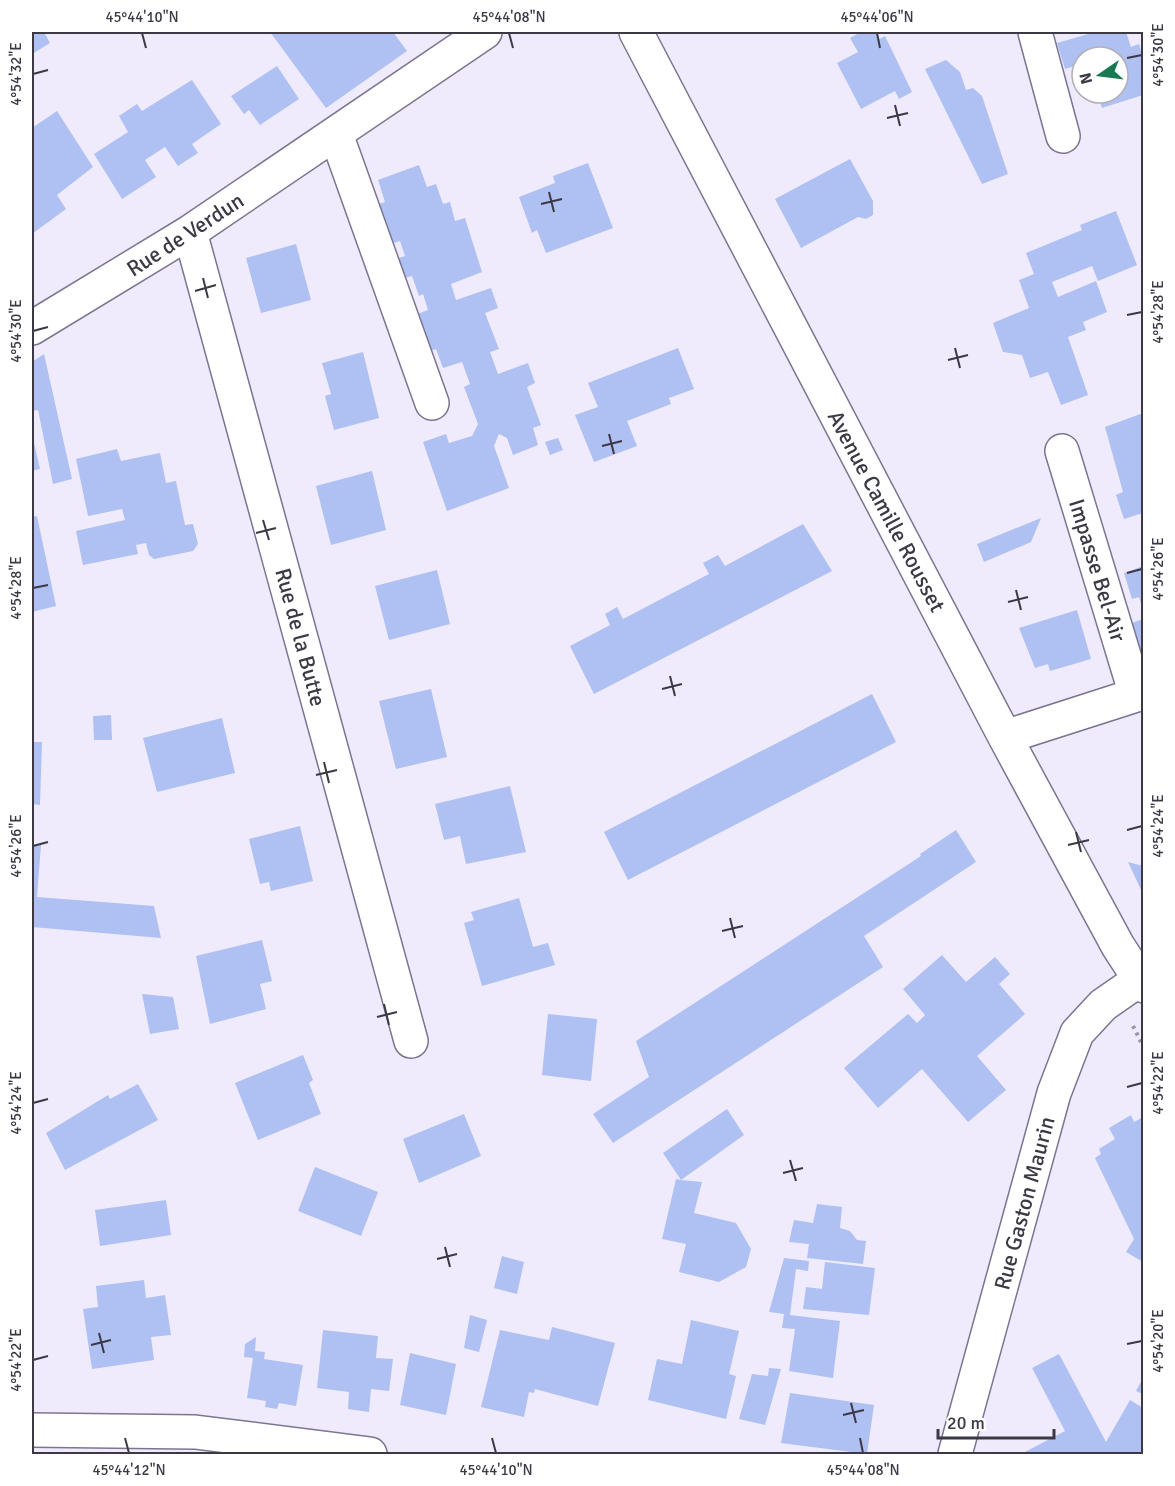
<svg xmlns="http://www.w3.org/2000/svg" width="1175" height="1486" viewBox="0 0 1175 1486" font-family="Signika,sans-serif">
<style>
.building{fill:#afc0f2}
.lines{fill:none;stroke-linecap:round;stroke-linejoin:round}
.minor-casing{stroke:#7c7591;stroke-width:36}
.path{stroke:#9a96a5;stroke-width:4;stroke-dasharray:3 4.5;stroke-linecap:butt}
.minor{stroke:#fff;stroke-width:33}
.ticks{fill:none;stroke:#3c3945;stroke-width:2}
.labels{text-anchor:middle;stroke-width:4.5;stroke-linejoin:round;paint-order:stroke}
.street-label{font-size:22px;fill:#3c3945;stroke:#fff}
.neatline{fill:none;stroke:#3c3945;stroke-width:2}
.ticks-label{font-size:15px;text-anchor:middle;fill:#3c3945}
</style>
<rect width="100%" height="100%" fill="#efebfd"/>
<path class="building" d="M32 32H44L50 43 32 54Z
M270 32H393L407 51 326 108Z
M861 32H876L879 39 885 36 912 92 899 99 895 91 861 109 837 63 858 52 850 38Z
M1095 32H1126L1131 47 1139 44 1143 57V95L1102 108 1097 93H1118V57H1082V64L1065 69 1057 43Z
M946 60 960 72 966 90 973 88 982 96 1008 174 982 184 925 69Z
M277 66 299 99 260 125 249 110 244 114 231 96Z
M192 80 221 124 192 144 198 153 178 166 165 147 145 160 156 177 122 199 94 154 128 132 119 116 137 104 142 111Z
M57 111 93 167 57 195 66 209 32 234V128Z
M850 159 873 201V215L866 219 858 217 801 248 775 199Z
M588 163 613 228 546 253 537 230 532 233 519 197 555 183 553 176Z
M419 165 427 187 436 184 443 204 450 202 455 221 465 218 482 272 451 284 456 300 491 288 498 308 485 313 499 349 490 352 498 374 528 363 535 383 527 387 541 425 533 428 538 445 513 455 507 438 499 434 494 446 509 488 447 511 423 442 446 434 449 443 472 436 478 424 464 387 470 384 462 362 443 368 436 349 428 352 415 315 428 310 423 294 419 296 412 276 402 279 396 259 405 256 400 241 390 244 376 205 385 202 378 180Z
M1116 211 1137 265 1098 281 1092 266 1052 282 1058 297 1096 281 1107 312 1083 322 1086 330 1068 337 1088 395 1061 405 1048 372 1030 378 1022 355 1003 352 993 323 1029 308 1019 280 1034 274 1026 253 1082 230 1080 225Z
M296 244 311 300 261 313 246 258Z
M678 348 694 389 669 398 671 404 627 421 637 446 594 462 575 415 598 407 588 383Z
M363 352 379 418 334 430 325 396 331 394 322 363Z
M44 354 72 479 53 484 38 410 32 411V362Z
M1143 413V513L1124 519 1116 495 1123 492 1105 427Z
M32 434 40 469 32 471Z
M558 438 563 450 550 455 545 442Z
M117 449 121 461 160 453 166 483 176 481 185 525 193 524 198 544 193 551 154 559 149 555 146 543 136 545 138 554 83 565 76 531 125 520 122 509 88 516 76 459Z
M372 471 386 530 331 545 316 486Z
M37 516 56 606 32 612V517Z
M1041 518 1031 542 984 562 977 544Z
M803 524 832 571 594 694 570 646 610 625 605 614 617 607 623 619 709 574 703 563 718 555 725 566Z
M1143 566V610L1139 597 1132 599 1124 573Z
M437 570 450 624 389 640 375 586Z
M1077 610 1091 659 1050 671 1048 664 1035 668 1019 628Z
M1143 619V659L1140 660 1129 624Z
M431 689 447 757 396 769 379 701Z
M872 694 896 742 628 880 604 832Z
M111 715 112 740H94L93 716Z
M222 718 235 773 157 792 143 738Z
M32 742H42L40 805 32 804Z
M510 786 526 852 466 864 460 836 444 840 435 804Z
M300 826 313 881 271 891 269 882 260 884 249 839Z
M956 830 976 862 864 936 883 967 613 1143 593 1114 649 1077 636 1041 921 856 920 854Z
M32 844 41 845 37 897 154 906 161 938 32 927Z
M1128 862 1143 866V894Z
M519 898 533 947 548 943 555 965 482 986 464 923 474 920 471 912Z
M262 940 272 981 260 984 266 1009 210 1024 196 956Z
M942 955 966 982 995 957 1010 974 999 984 1025 1014 977 1056 1006 1090 968 1122 922 1069 878 1108 844 1068 908 1014 917 1023 925 1015 903 989Z
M142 994 173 997 179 1029 150 1034Z
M548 1014 597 1019 591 1081 542 1075Z
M303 1055 313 1080 309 1083 321 1114 258 1140 235 1083Z
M138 1084 158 1120 65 1170 46 1133 108 1095 110 1099Z
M727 1109 744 1135 681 1180 702 1182 694 1213 736 1223 751 1249 746 1267 719 1282 679 1272 686 1244 662 1239 676 1179 681 1180 663 1153Z
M464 1114 481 1156 419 1183 403 1139Z
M1131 1115 1134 1122 1143 1117V1262L1126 1252 1134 1239 1095 1158 1101 1154 1099 1149 1115 1139 1109 1128Z
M315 1167 378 1192 361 1236 298 1211Z
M166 1200 171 1235 100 1246 95 1210Z
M817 1204 842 1207 840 1228 850 1231 857 1240 866 1241 863 1264 807 1258 809 1244 789 1242 794 1220 813 1223Z
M502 1256 524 1262 517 1294 494 1288Z
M784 1258 809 1261 808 1271 796 1269 790 1315 840 1321 833 1378 789 1371 795 1329 782 1328 784 1314 769 1312Z
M825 1262 875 1268 869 1315 803 1309 806 1287 822 1289Z
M144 1280 146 1298 165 1295 171 1335 151 1337 154 1360 92 1369 83 1309 98 1307 96 1286Z
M470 1315 487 1320 479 1352 464 1348Z
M691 1320 739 1331 729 1374 736 1376 726 1419 648 1400 657 1359 682 1364Z
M552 1327 615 1343 598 1406 535 1389 534 1393 529 1392 524 1417 481 1407 500 1330 549 1340Z
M323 1330 378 1336 376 1358 393 1359 389 1391 371 1389 369 1412 348 1409 349 1392 317 1388Z
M256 1337 255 1351 265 1352 264 1359 303 1365 296 1406 279 1403 277 1409 265 1407 266 1401 247 1398 253 1358 244 1357 245 1344Z
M410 1353 456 1364 446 1415 400 1405Z
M1059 1354 1106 1442 1130 1400 1143 1408V1438L1141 1443 1143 1454H1021L1065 1431 1032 1368Z
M769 1368 781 1369 765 1425 739 1419 752 1374 768 1376Z
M1143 1378V1394L1136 1391Z
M790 1393 874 1405 867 1454 781 1443Z"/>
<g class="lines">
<g class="minor-casing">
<path id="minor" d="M636 32 1005 737 1118 946 1144 986
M1035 32 1063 136
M336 134 432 403
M190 232 411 1041
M32 328 190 232 485 32
M1005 737 1136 695 1062 451
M32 1430 195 1432 370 1454
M955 1454 1054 1093 1077 1033 1103 1005 1139 980"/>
</g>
<path class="path" d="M1133 1026 1144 1048"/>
<use href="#minor" class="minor"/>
</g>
<path class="ticks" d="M142 33 146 48M509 33 513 48M877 33 880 48M1127 58 1142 55M33 74 48 70M895 105 900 126M887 118 908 113M549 192 554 212M541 204 562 199M203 278 208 298M195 291 216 285M1127 315 1142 312M33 331 48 327M955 348 960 368M948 360 968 355M609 434 614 454M602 446 622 441M263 520 269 540M256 533 276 528M1127 573 1142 569M33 588 48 585M1016 590 1021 610M1008 602 1028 597M670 676 675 696M662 689 682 684M324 762 329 783M316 775 337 770M1127 830 1142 826M1076 832 1081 852M1068 845 1089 840M33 846 48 842M730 918 735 938M722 931 743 926M384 1004 389 1025M377 1017 397 1012M1127 1087 1142 1083M33 1103 48 1099M790 1160 796 1181M783 1173 803 1168M445 1247 450 1267M437 1259 457 1254M99 1333 104 1353M1127 1344 1142 1341M91 1345 111 1340M33 1360 48 1356M851 1403 856 1423M843 1415 864 1410M125 1438 129 1453M492 1438 496 1453M860 1438 863 1453"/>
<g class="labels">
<g class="street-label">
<text transform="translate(185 234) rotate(-33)" y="8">Rue de Verdun</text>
<text transform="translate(887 511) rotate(62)" y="8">Avenue Camille Rousset</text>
<text transform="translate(1098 570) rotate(73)" y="8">Impasse Bel-Air</text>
<text transform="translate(301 637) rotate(75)" y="8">Rue de la Butte</text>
<text transform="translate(1024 1203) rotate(-75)" y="8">Rue Gaston Maurin</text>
</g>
</g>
<rect width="1175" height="1486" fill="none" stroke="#ffffff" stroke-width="66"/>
<g transform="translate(1100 75) rotate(256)"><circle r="28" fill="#ffffff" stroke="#b1b0b5" stroke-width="1.5"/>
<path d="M0-4.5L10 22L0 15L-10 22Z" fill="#177a52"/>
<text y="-9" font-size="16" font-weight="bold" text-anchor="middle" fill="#3c3945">N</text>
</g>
<path d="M938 1429v9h116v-9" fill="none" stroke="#3c3945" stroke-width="3"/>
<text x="947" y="1429" font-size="18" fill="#3c3945" stroke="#ffffff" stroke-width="4.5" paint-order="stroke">20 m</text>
<rect x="33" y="33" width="1109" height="1420" class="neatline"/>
<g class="ticks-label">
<text x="142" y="22">45°44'10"N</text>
<text x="509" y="22">45°44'08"N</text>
<text x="877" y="22">45°44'06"N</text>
<text transform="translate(1158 55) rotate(-90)" y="5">4°54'30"E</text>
<text transform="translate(16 74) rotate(-90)" y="5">4°54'32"E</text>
<text transform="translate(1158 312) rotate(-90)" y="5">4°54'28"E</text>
<text transform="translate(16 331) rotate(-90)" y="5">4°54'30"E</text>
<text transform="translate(1158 569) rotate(-90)" y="5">4°54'26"E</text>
<text transform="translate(16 588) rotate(-90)" y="5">4°54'28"E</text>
<text transform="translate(1158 826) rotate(-90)" y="5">4°54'24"E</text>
<text transform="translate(16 846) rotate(-90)" y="5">4°54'26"E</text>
<text transform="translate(1158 1083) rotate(-90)" y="5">4°54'22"E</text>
<text transform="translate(16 1103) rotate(-90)" y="5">4°54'24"E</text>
<text transform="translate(1158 1341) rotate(-90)" y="5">4°54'20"E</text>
<text transform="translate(16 1360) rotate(-90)" y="5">4°54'22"E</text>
<text x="129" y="1475">45°44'12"N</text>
<text x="496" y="1475">45°44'10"N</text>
<text x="863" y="1475">45°44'08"N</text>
</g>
</svg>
